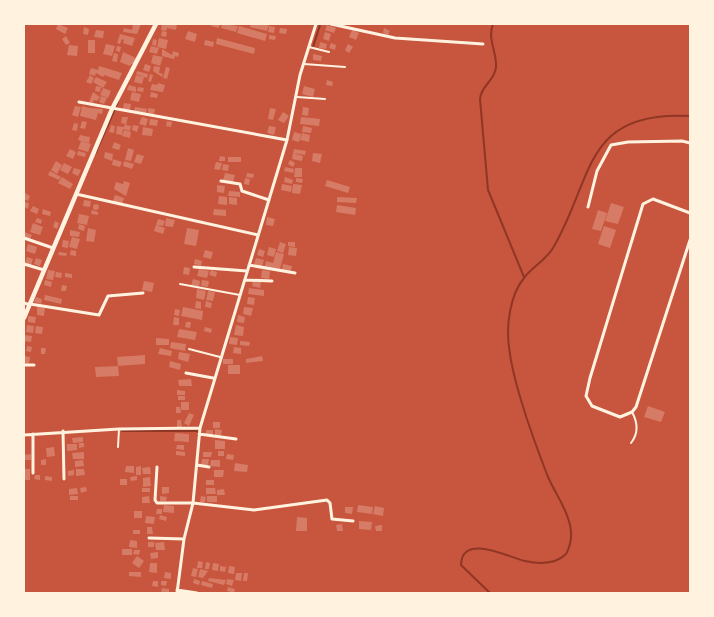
<svg xmlns="http://www.w3.org/2000/svg" width="714" height="617" viewBox="0 0 714 617" font-family="'Playfair Display',serif">
<style>
.lines{fill:none;stroke-linecap:round;stroke-linejoin:round}
.stream{stroke:#8f3625;stroke-width:2}
.building{fill:#d67c66}
.service{stroke:#fff3e0;stroke-width:2}
.minor{stroke:#fff3e0;stroke-width:3}
.tertiary{stroke:#fff3e0;stroke-width:4.5}
</style>
<rect width="100%" height="100%" fill="#c8553d"/>
<g class="lines">
<path class="stream" d="M493 24C487 40 497 51 496 67 495 81 481 85 480 99L488 190 524 277
M313 47 320 25
M96 152 118 102
M122 431H198V435
M490 593 461 565C462 532 510 558 525 561 539 564 556 564 566 554 571 545 572 534 570 525 566 507 555 493 548 477 534 441 513 384 509 347 506 325 510 295 524 278 532 267 545 261 553 248 594 179 582 110 690 116"/>
</g>
<path class="building" d="M58 24 68 28 65 34 56 29Z
M133 24H141L137 34 123 32 124 28 132 30Z
M162 24H177L176 30 167 28 166 31 161 30Z
M212 24H220L219 28 211 26Z
M222 24 238 26 236 32 221 28Z
M251 24H269L267 31 250 27Z
M327 25 336 28 334 33 325 30Z
M239 26 267 34 265 41 237 33Z
M269 26 275 27 274 33 268 32Z
M84 27 89 29 88 35 83 34Z
M280 28 287 29 286 34 279 33Z
M384 28 390 31 388 35 383 33Z
M96 30 104 31 103 38 94 37Z
M352 30 359 33 356 40 349 37Z
M162 31 167 32 166 37 161 36Z
M188 31 197 34 195 42 185 39Z
M325 32 331 34 329 41 323 39Z
M120 34 135 38 132 46 123 43 124 40 122 39 120 44 117 43Z
M269 35 276 36 275 40 269 39Z
M66 36 70 43 66 45 62 39Z
M159 38 168 40 166 49 157 47Z
M217 38 255 48 254 54 216 44Z
M153 39 157 40 156 46 152 45Z
M88 40H95V53H88Z
M205 40 214 42 213 47 204 45Z
M320 42 327 44 326 49 319 48Z
M331 43 336 45 335 50 329 48Z
M106 44 115 46 112 56 103 54Z
M348 44 353 47 349 53 345 50Z
M69 45 78 46 77 56 67 55Z
M117 46 121 47 120 52 116 51Z
M151 46 159 48 157 54 149 52Z
M162 49 172 55 173 51 179 53 178 57 175 56 174 59 162 56Z
M123 52 136 58 134 64H131L130 66 120 62Z
M114 53 118 54 117 62 112 61Z
M313 54 322 56 321 61 313 60Z
M153 55 163 57 160 66 151 63Z
M145 64 151 66 149 72 143 70Z
M99 66 122 73 119 80 104 75 103 77 96 73 95 76 89 74 91 68 98 70Z
M154 66 160 67 159 73 163 74 162 77 153 71Z
M166 67 170 68 167 79 163 78Z
M137 71 148 74 147 78 136 74Z
M150 74 153 75 151 82 148 81Z
M90 75 94 78 91 84 86 82Z
M136 75 144 77 142 84 134 82Z
M96 77 107 82 103 88 93 82Z
M327 80 333 82 332 86 326 85Z
M158 83 165 85 163 92 150 90 152 84 157 85Z
M129 85 136 87V92L127 90Z
M96 86 101 87 100 92 95 91Z
M304 86 315 89 313 97 302 94Z
M138 87 144 88 143 92 137 91Z
M103 88 111 91 108 98 100 95Z
M93 92 100 97 97 101 94 100 93 103 89 102Z
M132 92 141 94 139 102 130 100Z
M151 92 158 94 157 98 150 97Z
M101 96 107 98 104 104 99 102Z
M124 103 131 104 130 110 123 109Z
M75 106 81 107 78 117 72 115Z
M82 106 89 108 103 109 102 114 98 113 96 120 80 116Z
M135 107 147 109 146 113 134 111Z
M303 107 309 108 308 116 302 115Z
M148 108 155 109 154 114 148 113Z
M270 108 276 109 273 120 268 119Z
M283 112 289 116 284 123 278 120Z
M122 117H128L126 125 131 126 130 131 123 129 122 135 116 134 117 126 124 127 125 124 121 123Z
M142 117 148 119 146 126 139 124Z
M301 117 320 119 319 126 300 124Z
M150 119 158 120 157 126 149 125Z
M82 121 87 122 85 129 80 128Z
M167 121 172 122 171 127 166 126Z
M74 123 78 124 77 131 72 130Z
M111 125 115 126 114 133 109 132Z
M133 125 139 126 137 132 132 130Z
M269 126 276 127 274 135 267 133Z
M303 126 312 128 311 133 302 132Z
M143 127 153 129 152 136 142 135Z
M124 130 131 132 130 138 122 136Z
M294 132 301 134 299 142 292 140Z
M302 133 310 135 309 142 300 140Z
M80 135 90 137 89 143 78 140Z
M81 141 91 144 88 152 78 149Z
M114 142 121 145 119 150 112 148Z
M128 148 134 150 131 161 125 160Z
M70 149 76 152 73 159 66 156Z
M294 149 306 151 305 155 293 153Z
M78 151 86 153 85 157 77 155Z
M105 152 113 154 112 161 104 158Z
M293 153 303 156 302 161 292 159Z
M313 153 322 154 320 163 312 161Z
M137 154 144 156 141 164 134 162Z
M220 156 225 157V161H219Z
M228 157H241V162H228Z
M113 159 122 162 120 167 112 165Z
M290 160 295 163 293 167 288 164Z
M56 161 62 165 57 174 51 170Z
M124 161 134 164 132 169 123 166Z
M216 162 222 163 220 170 214 169Z
M64 163 72 167 68 174 60 170Z
M223 164 229 165 228 171 222 170Z
M285 167 294 169 293 173 284 171Z
M74 168 81 170 78 176 72 173Z
M295 168H302V177H294Z
M50 171 61 177 59 180 48 175Z
M225 173 235 175 233 182 223 180Z
M247 173 254 174 253 178 246 177Z
M62 177 73 184 70 189 58 183Z
M285 177 293 180 292 184 284 182Z
M245 178 250 179 249 185 244 184Z
M296 178 303 179 302 183 296 182Z
M327 180 350 187 348 193 325 186Z
M124 181 130 183 126 196 114 189 116 182 123 184Z
M282 184 292 186 291 192 281 190Z
M293 184 302 185 300 194 292 193Z
M217 185 225 186 224 193 217 192Z
M229 191 240 192V197L228 196Z
M25 193 30 196 28 201 24 199Z
M115 195 124 198 122 204 113 201Z
M219 196 227 197V205L218 204Z
M229 197 237 198V205L229 204Z
M337 197 357 198 356 203 337 202Z
M84 200 91 201 90 207 83 206Z
M25 202 29 203 28 209 24 207Z
M611 203 624 207 618 224 605 221Z
M93 207a3 3 0 1 1 6 0a3 3 0 1 1-6 0Z
M337 205 356 208 355 215 336 212Z
M33 206 39 209 37 214 30 211Z
M43 209 51 212 50 216 42 214Z
M214 209 226 210V216L213 215Z
M92 210 98 212V215L91 214Z
M598 210 607 213 601 231 592 229Z
M79 214 89 216 87 225 77 223Z
M267 217 275 219 273 226 266 225Z
M37 218 42 220 41 224 35 222Z
M166 218 175 220 173 227 165 226Z
M158 219 165 221 163 226 156 225Z
M55 221 59 223 57 229 53 227Z
M33 223 43 227 40 235 30 232Z
M79 224 85 226 84 231 78 229Z
M156 225 165 228 163 234 154 231Z
M604 226 616 230 610 248 598 244Z
M88 228 96 230 94 242 86 241Z
M187 228 199 230 196 246 184 244Z
M70 230 80 232 79 237 70 236Z
M24 232 32 235 30 239 24 237Z
M72 237 80 239 77 249 69 247Z
M63 240 69 241 68 248 62 247Z
M280 242 286 244 283 253 277 251Z
M288 242H295V247L288 246Z
M28 244 37 247 35 254 26 251Z
M269 247 276 249 274 257 267 255Z
M289 247 297 248 296 256 288 255Z
M259 249 265 251 263 257 257 255Z
M71 250 76 251V256L70 255Z
M205 250 213 252 211 259 203 257Z
M59 252 67 253 66 256 58 255Z
M276 252 284 254 280 269 265 266 266 261 273 263Z
M27 257 33 259 31 265 25 263Z
M36 258 42 260 40 266 34 264Z
M256 258 264 260 262 266 254 264Z
M195 259 202 261 201 266 194 264Z
M283 264 292 266 291 271 282 270Z
M184 267 190 268 189 275 183 274Z
M199 269 209 271 207 278 197 276Z
M48 270 55 271 53 280 46 279Z
M211 270 217 272 216 277 209 275Z
M262 270 270 271 269 279 261 278Z
M56 272 62 273 61 278 55 277Z
M65 273 72 274V278L65 277Z
M193 279 200 281 199 287 191 286Z
M45 280 52 282 51 287 44 285Z
M202 280 209 281 208 287 201 286Z
M144 281 154 283 152 292 142 290Z
M253 281 261 282 260 288 252 286Z
M62 285 67 286 66 291H61Z
M249 288 264 290V296L248 294Z
M197 289 206 291 204 300 196 298Z
M208 291 215 292 213 301 206 300Z
M45 295 62 299 61 304 44 300Z
M36 297 42 299 41 304 34 302Z
M248 297 255 298 254 305 247 304Z
M196 301 201 302V309L195 308Z
M206 301 212 303 211 308 205 307Z
M37 307 45 308 44 316 37 315Z
M183 307 203 311 202 320 181 316Z
M244 307 253 308 251 316 243 314Z
M175 309 180 310 179 316 174 315Z
M238 315 245 317 244 323 237 322Z
M28 316 36 317 35 323 28 322Z
M174 317 179 318V325H173Z
M186 322H191L190 328 185 327Z
M27 325 34 326 33 333 26 332Z
M236 325 244 327 243 336 234 335Z
M36 326 43 327 42 334 35 333Z
M205 327 212 329 211 333 204 331Z
M179 329 197 332 195 340 177 337Z
M24 335 32 336 31 342 24 341Z
M230 337 238 338 237 345 229 344Z
M156 338 169 339V345H156Z
M240 341 250 342 249 346 240 345Z
M171 342 186 344 185 351 170 348Z
M27 346 32 347 31 352 26 351Z
M234 347 241 348V354L233 353Z
M41 348H46L45 354H41Z
M160 348 172 351 171 356 158 354Z
M179 352 190 354 188 362 178 359Z
M145 355V364L118 366 117 357Z
M24 356 30 357 29 364 24 363Z
M262 356 263 361 246 363V359Z
M223 359H233V364H223Z
M170 361 181 364 180 370 169 367Z
M228 365H240V374H228Z
M118 366 119 376 96 377 95 367Z
M191 379 192 386H179L178 380Z
M177 390 185 391V395H177Z
M178 396H185V400H178Z
M181 402H189V410H181Z
M648 406 665 412 661 422 644 417Z
M176 407H180L181 413H176Z
M189 413 194 415 189 426 184 423Z
M177 420H181L182 427H177Z
M213 422H220V428H213Z
M215 429 222 430 221 435H215Z
M206 430H213V434H206Z
M175 433 189 434V442L174 441Z
M83 437V442L73 443 72 438Z
M215 440 225 441V449H215Z
M79 443H84V447L79 448Z
M67 444H77V450L67 451Z
M177 445H184V450L176 449Z
M54 447 55 456 47 457 46 448Z
M176 451 185 452V456L176 455Z
M218 451H224V456H218Z
M84 452V459H73L72 453Z
M203 452H212L211 457H203Z
M31 454V460H24V455Z
M227 454 234 455 233 460 226 459Z
M46 459V465H41V460Z
M202 459H209L208 465H201Z
M83 460 84 466 75 467V461Z
M211 460H220V467L210 466Z
M235 463 248 465 247 472 234 471Z
M126 466H134V473L125 472Z
M141 466V475H136V467Z
M150 467 151 474H143L142 468Z
M25 469H30V480H25Z
M76 469H84L85 475 76 476Z
M74 470V475L68 476V471Z
M214 470H224L223 477H214Z
M35 475H40V480L34 479Z
M45 476 52 477V481L45 480Z
M137 476V480L131 481 130 477Z
M150 477 151 486 143 487V478Z
M120 479H127V485H120Z
M206 480H214V485H206Z
M86 487 87 491 81 493 80 488Z
M162 487H169V493L162 494Z
M77 488 78 494 69 495V489Z
M142 488H150V492H142Z
M206 488H215L216 494H206Z
M224 489 225 495H217V490Z
M70 496H78V500H70Z
M149 496 150 503H142V497Z
M160 496 167 497 166 501H160Z
M201 496 206 497 205 502H200Z
M207 496H217V502H207Z
M164 505 174 506V513L163 512Z
M358 505 373 507 372 514 357 512Z
M375 506 384 508 383 516 373 514Z
M345 507H353L352 514 345 513Z
M157 509H162V514H156Z
M134 511H142V518H134Z
M160 515 167 517 166 521 159 519Z
M146 516 155 517 154 524 145 523Z
M297 517 307 518V531H296Z
M359 521 372 522 371 530 359 529Z
M342 524 343 531H337L336 525Z
M382 525V531H376L375 526Z
M147 527H152L153 534H147Z
M133 530H140V534H133Z
M130 540 137 541V548L129 547Z
M148 542H154V547H148Z
M164 542 165 550H156L155 543Z
M122 549H132V555H122Z
M134 550H140L139 555 133 554Z
M158 552V558L151 559 150 553Z
M137 556 144 561 139 568 132 563Z
M198 561 203 562 202 568H197Z
M206 562 210 563 209 569H205Z
M150 563H157V573L149 572Z
M213 563 219 564 218 571 212 570Z
M220 566 226 567 225 572 220 571Z
M229 566 235 567 234 574 228 573Z
M193 568 198 569 196 577 191 576Z
M200 569 208 571 203 578 198 577Z
M129 572H141V577L129 576Z
M165 572 171 573V579L164 578Z
M236 573H242L241 581 235 580Z
M244 573H248L247 581H243Z
M209 578 226 580 224 585 208 581Z
M194 579 200 581 199 585 193 583Z
M227 579 234 580 232 586 226 584Z
M153 581H158V587L152 586Z
M161 581H167L166 586 161 585Z
M202 581 213 584 212 588 201 585Z
M228 587 235 589 234 593 227 591Z
M162 588 169 589V593H161Z"/>
<g class="lines">
<path class="service" d="M309 47 329 52
M304 64 345 67
M297 97 325 99
M180 284 240 295
M189 349 220 357
M631 443C639 433 638 423 632 412
M118 447 119 429"/>
<path class="minor" d="M331 24 395 38 483 44
M79 102 287 140
M221 181 240 184 242 191 269 200
M76 194 258 235
M588 207 597 171 611 145 628 142 682 141 690 143
M690 213 653 199 643 204 590 378 586 396 592 406 620 417 632 412 636 407 690 240
M24 238 53 248
M24 264 44 270
M249 265 295 273
M194 267 247 271
M245 280 272 281
M24 303 30 305
M30 304 99 315 108 296 143 293
M24 365H34
M186 373 213 378
M63 431 64 479
M199 434 236 439
M24 435 119 429 200 428
M197 465 209 467
M157 467 155 500 157 503H193L254 510 327 500 330 503 332 519 353 521
M33 473V434
M149 538 184 539
M177 590 197 593
M177 593 184 539 193 503 200 428 287 140 300 75 316 24"/>
<path class="tertiary" d="M24 318 112 109 156 24"/>
</g>
<rect width="714" height="617" fill="none" stroke="#fff3e0" stroke-width="50"/>
</svg>
